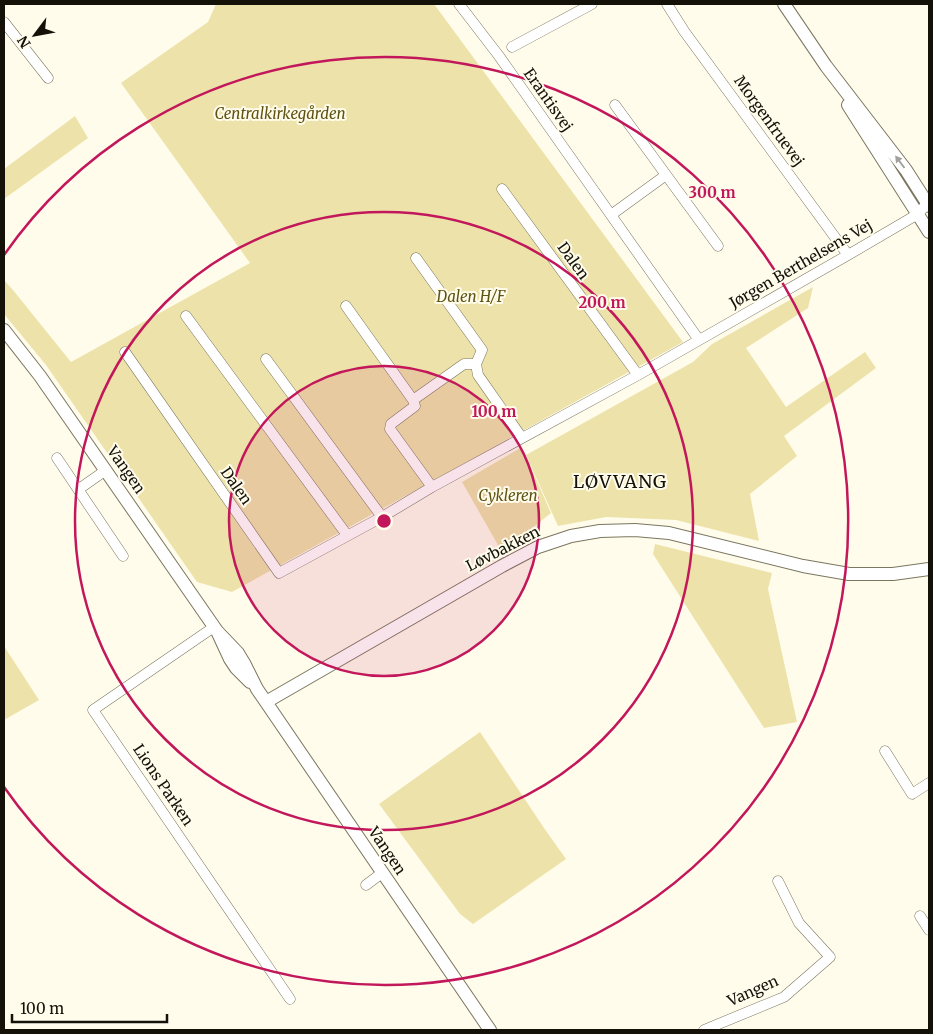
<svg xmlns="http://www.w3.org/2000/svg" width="933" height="1034" viewBox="0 0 933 1034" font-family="Merriweather,serif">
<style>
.green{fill:#ede3aa}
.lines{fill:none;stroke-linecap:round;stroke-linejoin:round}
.minor-casing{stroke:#7b765f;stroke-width:11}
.tertiary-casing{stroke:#7b765f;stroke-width:14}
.minor{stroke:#fff;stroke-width:10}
.tertiary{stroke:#fff;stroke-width:12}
.oneway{fill:#a1a09c}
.ring{fill:none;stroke:#c2185b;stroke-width:2.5}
.labels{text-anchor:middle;stroke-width:4;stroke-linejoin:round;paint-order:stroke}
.street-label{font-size:15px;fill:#131108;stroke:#fffcec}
.park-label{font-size:15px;font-style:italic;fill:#5e5312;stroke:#fffcec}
.quarter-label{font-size:18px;letter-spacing:1px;fill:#131108;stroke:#fffcec}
.centre{fill:#c2185b;stroke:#fffcec;stroke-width:2.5}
.ring-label{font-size:15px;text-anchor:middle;font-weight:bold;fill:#c2185b;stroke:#fffcec;stroke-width:4;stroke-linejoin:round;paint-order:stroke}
</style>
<rect width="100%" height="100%" fill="#fffcec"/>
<path class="green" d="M216 4H434L683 342 232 592 197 582 46 365 4 314V280L13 290 71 362 250 263 121 83 208 22Z
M75 116 88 138 4 199V169Z
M813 287 808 308 746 348 786 407 865 352 876 368 784 436 797 456 750 494 759 541 676 520 606 517 558 526 526 455 693 362 712 344Z
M522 447 551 513 502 552 462 482Z
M655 544 772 573 768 589 797 722 764 728 653 554Z
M4 646 39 700 4 720Z
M480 732 544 828 566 859 473 924 460 914 379 804Z"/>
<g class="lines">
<g class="minor-casing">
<path id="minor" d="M459 4 499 56 699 340
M667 4 684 31 848 255
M4 22 48 78
M512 47 592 4
M615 105 718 246
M502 189 638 375
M611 215 666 175
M346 306 413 400 415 406 391 424 390 429 432 487
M186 316 347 535
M125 352 279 573 382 517 432 487 638 375 848 255 918 214 929 201
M266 359 382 517
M476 364 478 375 522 438
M413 400 464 364H476L482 350 416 258
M57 458 123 556
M79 489 106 470
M214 627 93 710 290 999
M885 751 912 794 929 783
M366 885 382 873
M920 916 929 930
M704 1030 784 997 830 957 799 923 778 881"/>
</g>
<g class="tertiary-casing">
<path id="tertiary" d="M784 4 826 66 906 170 929 206
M848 105 929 232
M4 330 40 376 217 631 230 659 236 668 250 682
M217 631 238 653 244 663 257 689 490 1030
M266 702 502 566 538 547 571 536 600 531 635 530 669 533 803 566 849 574H893L929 569"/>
</g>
<use href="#minor" class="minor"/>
<use href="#tertiary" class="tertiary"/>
</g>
<defs><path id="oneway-solid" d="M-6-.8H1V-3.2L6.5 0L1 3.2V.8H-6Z" transform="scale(1.25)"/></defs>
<use class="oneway" href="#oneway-solid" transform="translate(900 162) rotate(-127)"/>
<circle cx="384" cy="521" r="155" fill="#c2185b" fill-opacity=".12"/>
<g class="ring">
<circle cx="384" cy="521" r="155"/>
<circle cx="384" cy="521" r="309"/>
<path d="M4 255A464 464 0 1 1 4 787"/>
</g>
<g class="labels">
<g class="street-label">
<text transform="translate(548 100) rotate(55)" y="5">Erantisvej</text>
<text transform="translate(769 121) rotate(54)" y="5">Morgenfruevej</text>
<text transform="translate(573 261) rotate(54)" y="5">Dalen</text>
<text transform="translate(801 264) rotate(-30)" y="5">Jørgen Berthelsens Vej</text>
<text transform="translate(126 470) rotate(55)" y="5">Vangen</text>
<text transform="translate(236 486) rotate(55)" y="5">Dalen</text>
<text transform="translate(503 549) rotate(-27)" y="5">Løvbakken</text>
<text transform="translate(163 785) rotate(56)" y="5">Lions Parken</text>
<text transform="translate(387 851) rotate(56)" y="5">Vangen</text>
<text transform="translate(753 991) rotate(-24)" y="5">Vangen</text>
</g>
<g class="park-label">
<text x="280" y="119">Centralkirkegården</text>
<text x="471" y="302">Dalen H/F</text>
<text x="508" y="501">Cykleren</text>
</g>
<g class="quarter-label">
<text x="620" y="488">LØVVANG</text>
</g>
</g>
<circle cx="384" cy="521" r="8" class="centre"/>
<g class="ring-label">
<text x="712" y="198">300 m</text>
<text x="602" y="308">200 m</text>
<text x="494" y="417">100 m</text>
</g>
<rect width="933" height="1034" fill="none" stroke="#131108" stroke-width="10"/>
<g transform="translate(35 35) rotate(238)" stroke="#fffcec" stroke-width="4" paint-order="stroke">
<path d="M0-4L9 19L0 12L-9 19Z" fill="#131108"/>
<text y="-8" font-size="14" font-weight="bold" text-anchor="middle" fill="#131108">N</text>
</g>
<path d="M12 1014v8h155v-8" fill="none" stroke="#131108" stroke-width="2.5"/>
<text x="20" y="1014" font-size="15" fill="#131108" stroke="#fffcec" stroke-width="4" paint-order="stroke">100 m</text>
</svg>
